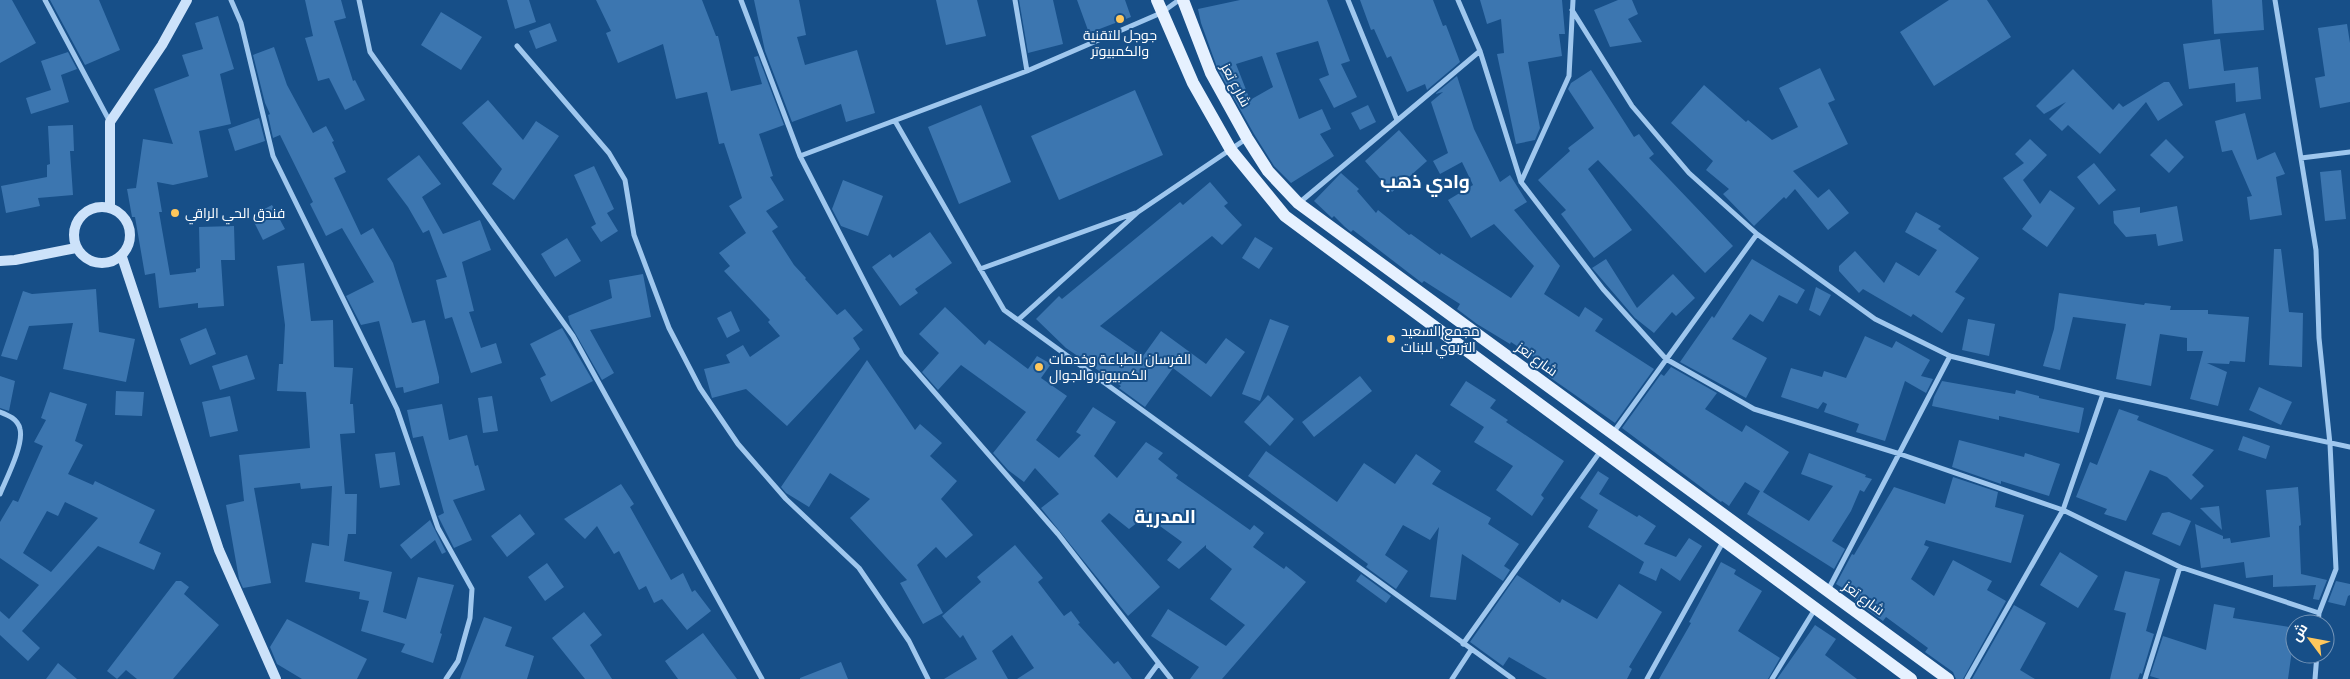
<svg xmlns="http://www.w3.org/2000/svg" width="2350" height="679" viewBox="0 0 2350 679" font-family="'PT Sans Narrow',Cairo,sans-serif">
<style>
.building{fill:#3c76b0;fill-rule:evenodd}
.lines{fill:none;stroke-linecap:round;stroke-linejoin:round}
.street{stroke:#9fc7ee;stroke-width:5}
.secondary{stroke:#cce2fa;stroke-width:10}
.primary{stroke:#e6f1ff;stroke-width:12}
.poi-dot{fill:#ffc75c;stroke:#174f88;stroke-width:2}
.labels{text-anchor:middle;stroke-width:4;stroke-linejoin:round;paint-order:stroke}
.poi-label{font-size:14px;fill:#fff;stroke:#174f88;text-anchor:start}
.street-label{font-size:14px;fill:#fff;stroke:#174f88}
.district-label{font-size:19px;font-weight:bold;fill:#fff;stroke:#174f88}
</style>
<rect width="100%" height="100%" fill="#174f88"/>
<path class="building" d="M0 0H12L36 43 0 63Z
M50 0H99L120 50 85 65Z
M305 0H341L346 18 334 21 353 81 355 80 365 100 345 110 329 78 318 81 305 38 313 36Z
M507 0H529L536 22 515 29Z
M596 0H702L716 36H718L731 91 762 84 754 57 758 56 784 125 759 134 773 176 770 177 784 200 766 211 778 227 772 231 794 265 806 278 805 279 837 315 845 309 863 330 853 338 860 349 787 426 746 389 712 398 704 369 730 363 726 355 743 345 750 357 780 336 768 322 770 320 724 271 730 266 719 253 746 233 729 206 742 198 724 143 719 144 707 92 676 99 663 44 618 63 606 33 611 31Z
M754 0H799L806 35 797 37 805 65 857 50 875 113 846 122 841 104 792 122 765 51Z
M936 0H977L986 36 946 45Z
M1019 0H1053L1063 44 1028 53Z
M1077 0H1125L1131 17 1089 33Z
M1240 0H1327L1350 61 1341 64 1357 97 1334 108 1319 79 1329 75 1318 41 1276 53 1299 119 1322 109 1331 129 1320 134 1334 156 1291 183 1274 166 1254 134 1218 70 1201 23 1198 9ZM1262 56 1273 87 1250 100 1236 64Z
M1360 0H1433L1443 26 1446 25 1460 62 1427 90 1425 84 1407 92 1391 56 1387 58 1374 29 1371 30Z
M1480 0H1562L1565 34H1559L1562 56 1528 62 1540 128 1535 140 1516 144 1497 54 1504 53 1501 19 1487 24Z
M1618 0H1632L1638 14 1628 19 1642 42 1610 47 1594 10Z
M1949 0H1987L2011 37 1934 86 1900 32Z
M2212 0H2262L2264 30 2214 34Z
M441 12 482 37 461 70 421 45Z
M218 16 234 69 220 74 231 124 199 131 208 177 173 185 157 182 162 212H159L170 275 196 272V269L200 268 199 227 234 226 235 260H221L224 306 198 308V303L159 308 155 273 145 275 135 217H132L127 189 136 188 143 139 173 144 154 89 189 76 182 55 203 49 195 23Z
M550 23 557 41 536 49 529 31Z
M2347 24 2350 43V102L2320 108 2315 78 2325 76 2318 28Z
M2220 39 2224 71 2258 67 2261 99 2236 102 2235 83 2189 89 2183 44Z
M274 47 287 85 313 133 326 126 334 141 332 142 346 172 334 178 361 235 373 228 393 263 412 323 425 320 439 377V383L404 393 403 387 396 388 379 321 361 325 346 296 374 282 342 228 326 236 310 204 313 202 280 135 273 138 268 115 270 114 265 103 253 55Z
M68 52 77 69 61 75 69 102 31 114 26 98 51 90 41 61Z
M1820 68 1835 100 1828 103 1848 144 1793 171 1818 198 1829 189 1849 213 1828 230 1795 189 1786 199 1784 197 1754 226 1723 194 1729 189 1706 170 1713 161 1671 123 1704 85 1746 122 1748 120 1772 140 1798 127 1779 88Z
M2073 69 2113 110 2119 103 2123 107 2164 82H2169L2183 105 2158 121 2146 102 2100 154 2068 125 2062 131 2049 119 2066 102 2044 114 2036 106Z
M1591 70 1634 137 1639 134 1654 154 1649 158 1733 246 1705 273 1598 160 1588 169 1632 230 1594 258 1561 214 1566 210 1538 180 1570 151 1568 148 1594 128 1568 89 1571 83Z
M1457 76 1474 129 1500 182 1510 175 1527 202 1514 210 1560 266 1544 294 1579 317 1585 307 1603 319 1595 331 1654 369 1615 423 1548 376 1553 370 1511 342 1510 344 1477 324 1457 309 1460 304 1424 281 1422 283 1353 230 1351 232 1345 227 1334 216 1332 218 1314 201 1341 173 1359 189 1357 191 1376 213 1378 210 1409 235 1411 234 1440 255 1441 253 1511 298 1534 266 1494 224 1471 238 1448 200 1473 185 1462 162 1440 174 1433 161 1448 153 1431 102 1443 92 1435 94Z
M1135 90 1163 155 1059 200 1031 136Z
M488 100 523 140 536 121 559 136 514 200 492 184 502 169 462 123Z
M981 105 1011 182 959 204 928 127Z
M1368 105 1376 122 1360 130 1351 113Z
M2245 113 2257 160 2275 152 2285 174 2276 177 2282 215 2250 220 2247 197 2252 196 2232 150 2222 152 2215 121Z
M259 118 265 141 235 151 228 129Z
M73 125 74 151H70L73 195 38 198 40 206 6 213 1 186 47 177V165L50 164 48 126Z
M1399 130 1427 161 1392 192 1365 161Z
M2030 139 2047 155 2023 180 2040 204 2050 190 2075 208 2047 247 2022 229 2032 216 2003 178 2024 163 2015 154Z
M2166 139 2184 157 2169 173 2150 155Z
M419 155 441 184 422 197 443 234 480 220 491 250 462 262 474 311 469 312 481 348 496 343 502 363 471 373 452 317 445 319 436 280 447 277 429 230 423 233 408 207 387 179Z
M2094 163 2116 190 2099 205 2077 177Z
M594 166 614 209 607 213 618 231 601 242 591 227 596 224 574 175Z
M2341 170 2346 219 2325 221 2320 172Z
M843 180 883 196 868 236 841 226 832 209Z
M1210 182 1228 203 1224 206 1242 225 1222 245 1212 236 1100 326 1143 356 1161 331 1206 364 1226 338 1245 352 1211 397 1173 368 1145 407 1119 388 1121 386 1066 348 1036 319 1059 296 1062 299 1180 202 1183 205Z
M272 205 285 229 263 240 253 220V215Z
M2177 206 2183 241 2158 246 2156 234 2126 237 2114 223 2113 211 2140 207V213Z
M1916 212 1941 226 1938 229 1979 258 1955 292 1965 298 1942 333 1913 314 1911 317 1863 289 1859 293 1839 271V266L1855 251 1884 283 1896 262 1919 276 1937 250 1905 232Z
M930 232 952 263 915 289 918 293 900 306 872 267 890 254 893 258Z
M1255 237 1273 248 1259 269 1242 258Z
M567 238 581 261 555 277 541 254Z
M2274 249H2281L2289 312 2303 313 2302 367 2269 365Z
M1606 259 1637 308 1673 274 1695 298 1676 316 1672 312 1654 333 1635 318 1592 268Z
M1752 259 1805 290 1797 304 1779 295 1763 322 1750 314 1732 339 1767 358 1746 398 1680 362 1712 316 1714 318Z
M304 263 311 321 333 320 334 367 353 368 350 404H353L355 433 340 434 345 494H357L356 534H348L344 561 392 572 383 612 406 619 418 577 454 585 440 633 442 634 433 663 401 652 405 644 361 631 369 601 359 599 360 592 305 582 312 543 329 546 332 486 301 489 300 483 254 488 271 583 243 588 239 579 226 505 244 501 239 455 310 448 306 392 277 391 279 364H283L285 325 277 266Z
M643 274 651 317 590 330 614 373 602 380 570 324 568 316 612 298 609 280Z
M1816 287 1831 295 1820 316 1809 310Z
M96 289 99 332 135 339 126 382 63 369 73 323 29 326 17 360 1 356 23 291 32 294Z
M2059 293 2144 305 2145 303 2171 306 2170 310H2208V314L2249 317 2245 362 2230 361 2229 364 2207 363 2227 372 2218 406 2190 399 2203 351H2187V338L2160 334 2151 386 2116 379 2126 324 2073 317 2060 370 2043 366 2054 329Z
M945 307 985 345 989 340 1028 369 1037 356 1051 364 1041 378 1067 396 1036 440 1059 458 1081 435 1076 432 1093 407 1116 422 1094 456 1117 478 1146 442 1163 453 1158 459 1178 475 1176 478 1250 530 1254 525 1264 533 1253 547 1284 569 1286 566 1306 582 1222 679H1190L1199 667 1151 636 1168 609 1226 646 1245 625 1210 599 1232 569 1206 548V545L1179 569 1167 560 1182 542 1146 516 1129 529 1109 513 1101 521 1160 587 1128 616 1041 508 1059 494 1035 468 1024 482 1008 470 993 453 1026 412 961 365 938 390 922 372 939 353 919 334Z
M731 311 740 331 727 338 717 318Z
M1270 319 1289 326 1260 401 1242 394Z
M1968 319 1995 324 1989 356 1962 350Z
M206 328 216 354 190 365 180 339Z
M562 328 593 381 551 402 540 378 546 375 530 344Z
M1865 336 1892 348 1896 341 1930 360 1921 376 1933 379 1926 393 1905 381 1885 441 1856 432 1859 424 1824 412 1827 404 1823 402 1818 409 1781 397 1791 368 1822 377 1824 371 1846 378Z
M247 355 255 379 220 390 212 366Z
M867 360 915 430 920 424 942 443 930 456 957 481 941 499 973 535 946 558 936 547 917 565 943 613 923 624 900 583 907 580 850 518 870 499 830 473 809 507 786 493 781 487Z
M1671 367 1717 393 1705 409 1742 432 1746 425 1789 452 1763 492 1809 521 1833 486 1801 474 1809 453 1866 475 1865 477 1872 479 1864 492 1860 490 1851 511 1832 541 1845 549 1834 569 1747 514 1760 491 1745 482 1729 506 1722 501 1721 502 1622 428 1661 374 1664 376Z
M0 376 15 381 9 411 0 408Z
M1360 376 1372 391 1314 437 1302 422Z
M1466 381 1496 400 1490 408 1508 420 1506 422 1564 461 1541 495 1544 498 1532 516 1496 490 1513 466 1474 442 1484 427 1450 405Z
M1942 381 2015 394 2016 390 2039 396V398L2084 408 2079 433 1999 416V420L1932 406 1934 397Z
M2259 387 2292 402 2281 425 2249 410Z
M116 391 144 392 142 416 115 415Z
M50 392 87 404 75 441 83 445 68 474 93 485 95 481 155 510 139 543 161 553 154 570 98 546 22 631 40 648 28 661 0 635V611L9 619 39 585 0 558V522L13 500 18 502 43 446 34 442 46 420 41 418ZM65 502 98 518 51 572 23 553 47 511 58 516Z
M1268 395 1294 419 1270 446 1244 422Z
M230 396 238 431 210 437 202 402Z
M492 396 498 431 483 433 478 398Z
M442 404 449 440 467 435 475 466 478 465 485 490 453 500 472 540 454 548 438 516 444 513 423 436 413 438 407 410Z
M2119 409 2139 416 2137 420 2214 450 2192 475 2204 486 2191 500 2167 477 2150 470 2126 521 2104 514 2107 509 2076 497 2090 462 2097 465Z
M2243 436 2270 446 2266 459 2238 450Z
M1959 440 2024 457 2025 453 2060 464 2049 496 2001 481V484L1952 467Z
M1266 451 1337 502 1364 463 1395 484 1416 454 1441 471 1432 484 1491 518 1488 524 1519 544 1504 566 1510 570 1503 581 1462 554 1456 600 1430 597 1439 527 1430 540 1403 525 1385 555 1408 571 1396 589 1366 567 1368 564 1248 476Z
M395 452 400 485 380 488 375 454Z
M1598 471 1609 478 1599 494 1637 517 1639 515 1656 526 1644 544 1676 557 1689 538 1702 546 1680 581 1661 568 1656 581 1639 573 1644 562 1588 527 1598 510 1580 498Z
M1953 477 1998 492 1995 507 2024 515 2011 563 1926 540 1924 545 1929 547 1911 579 1934 596 1953 560 1992 581 1987 590 2006 601 1963 679H1956L1953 672 1925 652 1928 648 1886 617 1883 621 1855 601 1858 597 1836 584 1852 554 1854 555 1894 487 1945 504Z
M621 484 634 504 630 507 671 580 683 573 692 592 695 590 711 611 687 630 662 599 654 603 646 586 639 590 619 551 614 554 597 526 585 539 564 519Z
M2298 487 2301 525 2299 526 2301 574 2327 580 2319 600 2313 599 2316 585 2273 587V575L2246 578 2244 562 2201 568 2195 524 2223 536V539L2230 538 2231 543 2270 537 2266 490Z
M2219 506 2222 530 2200 508Z
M2169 512 2191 521 2180 546 2152 534 2162 513Z
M520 514 535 534 507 557 491 536Z
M430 520 446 552 442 554 435 540 411 559 400 545Z
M1015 545 1043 578 1038 582 1064 616 1071 611 1080 623 1078 624 1114 664 1118 661 1132 679H1017L1034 668 1012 635 992 651 1008 679H944L977 659 963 635 960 638 942 616 981 582 977 577Z
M2060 552 2098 576 2078 608 2040 585Z
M1721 562 1736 570 1734 574 1762 591 1738 631 1780 658 1768 679H1659L1691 623 1689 622Z
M547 563 564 587 545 601 528 577Z
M2125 571 2160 579 2146 631 2154 634 2142 674 2140 673 2138 679H2110L2126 613 2114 610Z
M1361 574 1391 596 1386 603 1356 581Z
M1517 575 1560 603 1562 599 1597 619 1619 584 1662 612 1629 667 1632 669 1627 679H1547L1509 657 1503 666 1470 642Z
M176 581H181L189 587 184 594 219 625 173 679H137L126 670 117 679 107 671Z
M2336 581 2350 584V595L2348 596 2345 606 2328 602Z
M2214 604 2235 608 2233 618 2295 628 2288 679H2160L2150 676 2163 636 2206 650Z
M2014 605 2046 623 2020 670 2035 679H1972Z
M584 612 602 635 590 645 612 679H585L552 638Z
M484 617 512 627 505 646 534 656 527 679H460Z
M287 619 367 659 357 679H302L277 664 270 647Z
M1815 625 1836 639 1825 655 1857 679H1777Z
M703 633 737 679H678L665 661Z
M841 662 848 679H800V678Z
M58 663 77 679H46Z"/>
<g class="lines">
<path class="street" d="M45 0 110 122
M231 0 241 23 273 156 397 409 438 528 472 589 470 618 458 661 446 679
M359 0 370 52 573 336 762 679
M741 0 800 156 902 355 1058 534 1171 679
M1015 0 1027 71
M1348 0 1397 120
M1458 0 1480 51 1521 182 1603 289 1666 359 1754 409 1900 454 2063 510 2180 567 2319 613
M2275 0 2316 250 2319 338 2330 444 2336 569 2319 613 2318 624
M1572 10 1632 106 1689 173 1757 234 1875 319 1950 356 2103 394 2350 447
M517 46 609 153 625 180 634 235 669 328 700 388 738 444 786 499 859 568 909 641 928 679
M895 121 1004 310 1513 679
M800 156 1027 71 1161 13 1179 0
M2301 158 2350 152
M1521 182 1569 76 1573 0
M1299 203 1480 51
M980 269 1135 213
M1018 320 1138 212 1246 139
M0 412C8 415 18 419 20 429 24 445 6 479 0 494
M1613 433 1757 234
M1828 590 1950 356
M1463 644 1602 449
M1147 679 1158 664
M1452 679 1471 650
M1647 679 1723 542
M1772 679 1815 609
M1967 679 2063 510 2103 394
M2145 679 2180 567
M2315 679 2317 654"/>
<path class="secondary" d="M74 235a28 28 0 1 1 56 0a28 28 0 1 1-56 0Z
M110 207V122L162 45 187 0
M122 257 219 550 276 679
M0 261 15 260 76 248"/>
<path class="primary" d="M1157 0 1193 83 1231 150 1285 216 1911 679
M1183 0 1211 73 1247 138 1268 171 1298 203 1948 679"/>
</g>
<g class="poi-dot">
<circle cx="1120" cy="19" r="5"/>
<circle cx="175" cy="213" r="5"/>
<circle cx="1391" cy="339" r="5"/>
<circle cx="1039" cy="367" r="5"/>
</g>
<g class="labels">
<g class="poi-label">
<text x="1120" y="40" text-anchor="middle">جوجل للتقنية<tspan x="1120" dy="16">والكمبيوتر</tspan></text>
<text x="185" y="218">فندق الحي الراقي</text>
<text x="1401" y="336">مجمع السعيد<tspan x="1401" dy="16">التربوي للبنات</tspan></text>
<text x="1049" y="364">الفرسان للطباعة وخدمات<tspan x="1049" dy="16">الكمبيوتر والجوال</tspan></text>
</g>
<g class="street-label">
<text transform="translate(1236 85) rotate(62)" y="5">شارع تعز</text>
<text transform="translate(1537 359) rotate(36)" y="5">شارع تعز</text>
<text transform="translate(1864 598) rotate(36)" y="5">شارع تعز</text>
</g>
<g class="district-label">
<text x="1425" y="188">وادي ذهب</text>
<text x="1165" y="523">المدرية</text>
</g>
</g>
<g transform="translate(2310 639) rotate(302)"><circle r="24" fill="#174f88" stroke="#7495b8"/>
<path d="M0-4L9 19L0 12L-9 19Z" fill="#ffc75c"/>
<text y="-8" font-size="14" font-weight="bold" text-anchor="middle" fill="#ffffff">ش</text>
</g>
</svg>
